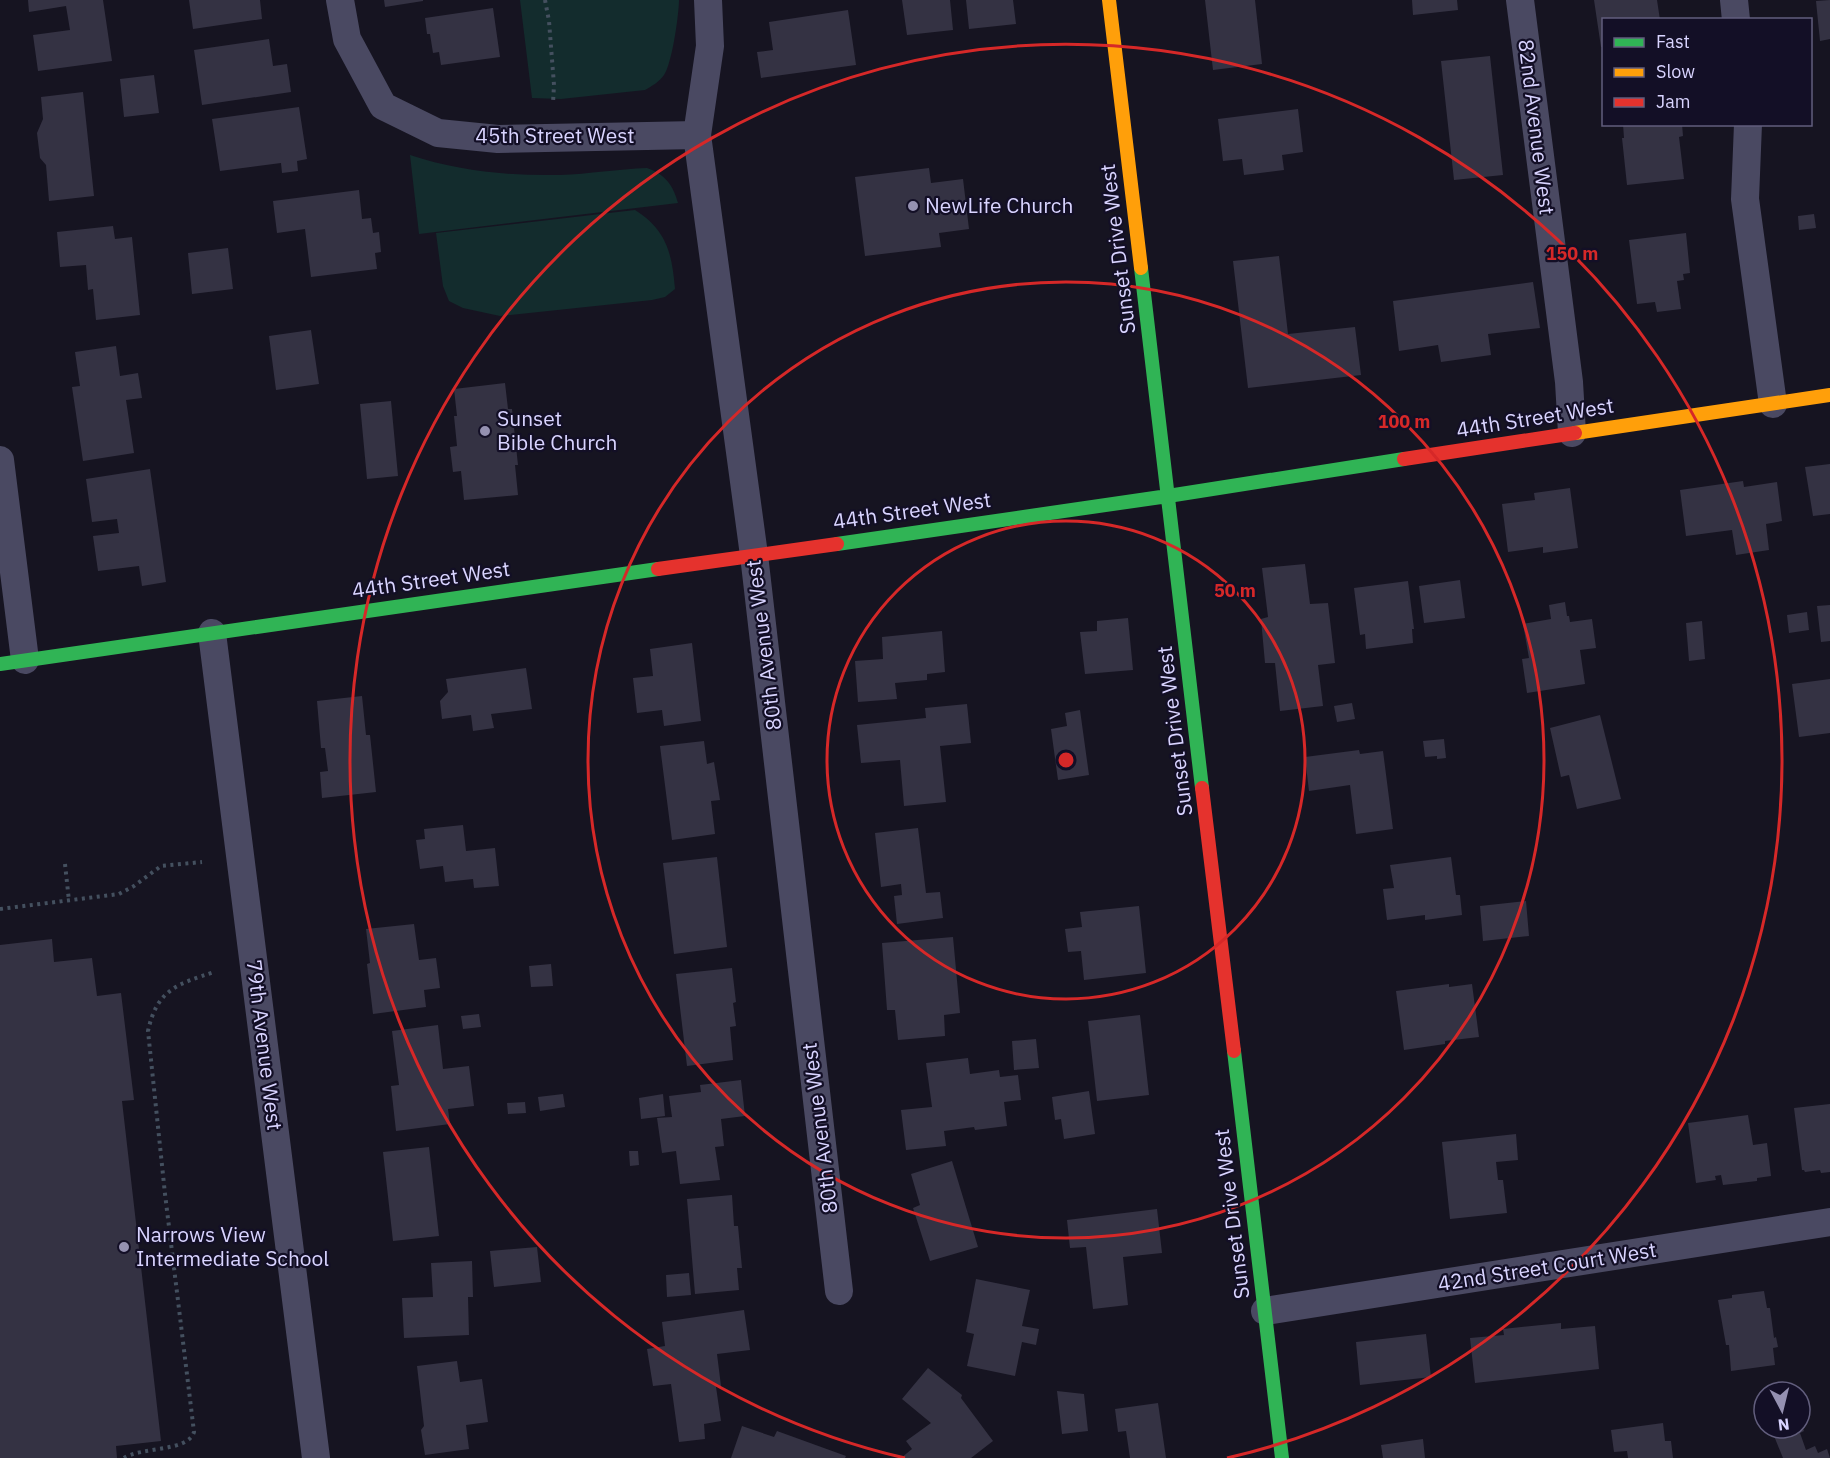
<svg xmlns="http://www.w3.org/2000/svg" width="1830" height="1458" viewBox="0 0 1830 1458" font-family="'IBM Plex Sans',sans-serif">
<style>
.green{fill:#132c2d}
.building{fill:#343243}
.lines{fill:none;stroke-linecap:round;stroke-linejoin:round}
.path{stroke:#44505f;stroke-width:4;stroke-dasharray:3 4.5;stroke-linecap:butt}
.street{stroke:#4a4962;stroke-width:28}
.fast{stroke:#30b455;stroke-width:14}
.slow{stroke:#ff9f0a;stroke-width:14}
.jam{stroke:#e5322d;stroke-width:14}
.ring{fill:none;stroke:#d62828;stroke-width:3}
.poi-dot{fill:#9591b1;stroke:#130f26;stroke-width:2}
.labels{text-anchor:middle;stroke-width:4.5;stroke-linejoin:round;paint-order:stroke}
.street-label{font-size:21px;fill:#d9d4ff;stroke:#130f26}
.poi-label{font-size:21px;fill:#d9d4ff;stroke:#130f26;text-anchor:start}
.centre{fill:#d62828;stroke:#130f26;stroke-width:3}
.ring-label{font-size:18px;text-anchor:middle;font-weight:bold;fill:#d62828;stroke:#130f26;stroke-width:4.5;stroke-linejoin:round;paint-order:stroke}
</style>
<rect width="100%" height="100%" fill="#161421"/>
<path class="green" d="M520 0H679C679 14 672 64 664 75 659 82 652 86 645 90L561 99 532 98Z
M410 155C458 171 509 176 560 175 589 174 618 169 647 168 665 174 673 185 678 203L419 234Z
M635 210C667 230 672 254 675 289L665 297 652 300 500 316 463 308 449 301 443 286 436 233Z"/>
<path class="building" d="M28 0H103L112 61 38 71 33 35 70 30 66 6 29 12Z
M189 0H260L262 19 193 29Z
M384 0H423V1L385 7Z
M902 0H950L953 30 907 35Z
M966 0H1013L1016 24 969 29Z
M1205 0H1255L1262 64 1213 70Z
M1412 0H1457L1458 10 1413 15Z
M1594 0H1657L1660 20H1604V47H1601Z
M1830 0V39L1820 41 1816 1Z
M493 8 500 57 441 65 439 52 433 53 430 34H427L425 18Z
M848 10 856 65 761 78 757 52 773 50 769 22Z
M269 39 273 66 287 64 291 92 202 105 194 50Z
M1490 56 1503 175 1454 180 1441 61Z
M154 75 159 113 124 117 120 79Z
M83 92 94 196 49 201 46 165 40 158 37 133 43 119 41 97Z
M299 107 307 159 297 161 298 171 282 173 281 163 220 171 212 119Z
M1298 109 1303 152 1282 155 1284 170 1244 175 1242 159 1223 161 1218 119Z
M1623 124H1682L1683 136 1679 137 1684 179 1627 185 1622 138H1624Z
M929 168 931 183 963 179 969 229 939 233 941 247 865 256 855 177Z
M359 190 362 219 371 218 373 233 379 232 381 252 375 253 377 269 311 277 305 229 277 233 273 201Z
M1814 214 1816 228 1799 230 1798 216Z
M113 226 115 239 132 237 140 315 96 320 93 289 88 290 86 265 60 267 57 232Z
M1686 233 1690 273 1683 274 1684 280 1677 281 1681 309 1657 312 1655 302 1637 304 1629 240Z
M228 248 233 289 192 294 188 253Z
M1279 256 1288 334 1355 327 1361 375 1248 388 1233 261Z
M1533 282 1540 328 1488 334 1491 355 1441 362 1438 345 1399 351 1393 301Z
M311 330 319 384 276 390 269 336Z
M116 346 120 376 138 373 142 398 126 400 134 453 83 461 72 387 80 386 75 352Z
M505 383 508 409H512L518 465H515L518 495 464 500 461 471 453 472 450 447 457 446 454 416H457L454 389Z
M391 401 398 476 367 479 360 404Z
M1830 464V514L1813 516 1805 467Z
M150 469 166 582 142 586 139 566 98 571 93 536 119 533 117 519 92 522 86 479Z
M1743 481 1744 487 1777 482 1782 521 1766 524 1769 550 1736 555 1732 530 1686 536 1680 490Z
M1570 488 1578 548 1543 553V547L1508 552 1502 504 1535 500 1534 493Z
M1305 564 1310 604 1328 603 1335 663 1318 665 1323 706 1280 711 1275 663H1265L1261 619 1268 617 1262 568Z
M1460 580 1465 618 1424 623 1419 586Z
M1408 581 1414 629H1412L1413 643 1366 649 1365 634 1360 635 1354 588Z
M1565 602 1567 616H1569L1570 622 1592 619 1596 648 1580 650 1585 684 1527 693 1522 659 1529 658 1523 624 1551 619 1549 605Z
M1830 605V641L1821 642 1817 606Z
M1807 612 1809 630 1789 633 1787 615Z
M1128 618 1133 670 1085 674 1080 632 1097 631V621Z
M1702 621 1705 659 1689 661 1686 623Z
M942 631 945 672 927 674V680L895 683 897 699 858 702 855 661 883 659 882 637Z
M692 643 701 721 664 726 662 710 637 713 633 678 653 676 650 649Z
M526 668 532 709 491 714 494 728 473 731 471 715 442 719 440 701 448 692 446 679Z
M1830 679V733L1799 737 1792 684Z
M362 696 366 735H370L376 792 322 798 320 772 328 771 325 748H321L317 701Z
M1352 703 1355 719 1337 722 1334 706Z
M967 704 971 743 940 746 946 802 904 806 900 760 861 763 857 725 926 718 925 708Z
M1080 710 1089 775 1058 780 1051 729 1067 726 1065 713Z
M1600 715 1621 799 1577 809 1569 775 1561 777 1550 728Z
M1444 739 1446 758 1437 759V756L1425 757 1423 741Z
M704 741 707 764 714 762 720 800 711 801 715 834 672 840 660 746Z
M1359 750 1360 754 1383 751 1393 829 1356 834 1350 785 1309 791 1305 757Z
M463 825 466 851 495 848 499 886 474 888 473 879 445 882 443 866 420 869 416 840 425 839 424 829Z
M918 828 926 893 940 892 943 918 897 924 894 896 902 895 901 884 881 887 875 833Z
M717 857 727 947 674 954 663 863Z
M1451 857 1456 895H1460L1462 915 1425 920V915L1387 920 1383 889 1394 888 1390 865Z
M1526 901 1529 936 1483 941 1480 906Z
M1139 906 1146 973 1084 980 1081 951 1068 952 1065 929 1082 927 1080 912Z
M414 924 419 960 436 958 440 988 424 990 426 1007 373 1014 367 964 370 963 366 929Z
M953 937 960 1013 944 1015 945 1036 898 1040 895 1010H887L882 943Z
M52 939 54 962 92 958 97 996 121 993 134 1100 122 1101 161 1441 116 1446 117 1458H0V945Z
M551 964 553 986 531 987 529 966Z
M732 968 736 1002 733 1003 736 1026 730 1027 733 1060 687 1066 676 974Z
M1449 984V987L1472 984 1479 1037 1445 1041V1044L1404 1050 1396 991Z
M479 1014 481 1027 463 1029 461 1016Z
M1140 1015 1149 1095 1097 1101 1088 1021Z
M438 1025 443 1069 469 1066 474 1106 448 1109 450 1124 396 1131 391 1086 399 1085 392 1031Z
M1036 1039 1039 1068 1014 1070 1012 1041Z
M968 1058 970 1074 999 1070 1000 1077 1018 1075 1021 1100 1004 1102 1007 1126 975 1130 974 1127 944 1131 946 1146 906 1150 901 1110 932 1107 926 1063Z
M741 1080 745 1116 721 1119 724 1146 715 1147 720 1180 680 1184 676 1151 662 1153 657 1118 672 1117 669 1096 701 1092 700 1085Z
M1089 1091 1095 1134 1064 1139 1061 1119 1055 1120 1052 1097Z
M563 1094 565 1107 540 1111 538 1097Z
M663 1094 665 1116 641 1119 639 1098Z
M525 1102 526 1113 508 1114 507 1103Z
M1830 1104V1172L1821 1173 1820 1170 1805 1172 1804 1170H1802L1794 1108Z
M1748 1115 1753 1145 1767 1143 1771 1176 1757 1178V1181L1723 1185 1721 1175 1715 1176 1716 1180 1696 1183 1688 1123Z
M1516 1134 1518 1160 1496 1162 1498 1180H1503L1507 1213 1450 1219 1442 1142Z
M429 1147 439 1236 393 1241 383 1152Z
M629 1151H638L639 1165 630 1166Z
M952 1161 978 1247 930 1261 913 1208 920 1205 911 1174Z
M732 1195 734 1226H738L742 1268H737L739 1290 695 1294 687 1199Z
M1157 1209 1162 1253 1123 1257 1128 1305 1093 1309 1086 1247 1070 1248 1067 1220Z
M537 1247 541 1282 494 1287 490 1251Z
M472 1261 473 1297H468L469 1335 404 1338 402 1298 433 1297 431 1263Z
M689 1273 691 1295 667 1297 666 1275Z
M976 1279 1030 1290 1022 1326 1039 1329 1036 1345 1022 1342 1015 1376 967 1366 974 1334 966 1332Z
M1764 1291 1767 1308H1770L1774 1338 1776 1337 1778 1347 1773 1348 1775 1365 1731 1371 1729 1345H1726L1718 1300 1732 1298V1295Z
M744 1310 750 1350 717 1354 721 1386 716 1387 721 1421 704 1424 705 1439 679 1442 671 1384 653 1386 647 1349 665 1346 662 1322Z
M1561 1323V1329L1595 1326 1599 1369 1475 1383 1470 1338 1504 1335 1503 1329Z
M1426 1334 1431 1377 1360 1385 1356 1342Z
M457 1361 460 1382 482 1379 488 1422 466 1425 469 1449 425 1455 421 1430 424 1426 417 1366Z
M928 1368 962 1395 961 1398 993 1441 971 1458H901L912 1449 906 1441 931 1423 902 1399Z
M1057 1391 1084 1394 1088 1431 1062 1434Z
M1158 1403 1166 1458H1130L1126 1431 1118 1432 1115 1409Z
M1800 1420 1804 1431 1800 1433 1806 1450 1815 1446 1818 1453 1827 1449 1830 1458H1783L1772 1431 1781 1428H1800Z
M1663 1423 1665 1441H1671L1673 1458H1628L1627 1451 1614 1452 1611 1430Z
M742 1426 774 1437 777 1431 846 1456 845 1458H731Z
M1423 1439 1425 1458H1383L1381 1445Z"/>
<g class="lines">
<path class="path" d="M545 0 549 21 554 85 553 103
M65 864 69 901
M0 909 119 894 134 886 161 866 202 862
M124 1458C140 1447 188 1452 194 1432L165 1194 148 1031C157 989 178 984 214 972"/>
<path class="street" d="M340 0 347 39 383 106 438 133 498 139 697 135
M708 0 710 46 697 135 754 555 839 1291
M1520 0 1569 382 1572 433
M1734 0 1736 20
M1748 124 1745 199 1773 404
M0 460 25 660
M212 633 316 1458
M1265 1311 1830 1222"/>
<path class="fast" d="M1141 268 1202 788
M837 544 1168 496 1404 459
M0 664 658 569
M1234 1051 1282 1458"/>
<path class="slow" d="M1109 0 1141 268
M1575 433 1830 395"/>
<path class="jam" d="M1404 459 1575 433
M658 569 837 544
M1202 788 1234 1051"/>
</g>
<g class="ring">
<circle cx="1066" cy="760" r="239"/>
<circle cx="1066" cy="760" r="478"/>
<path d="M905 1458A716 716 0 1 1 1227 1458"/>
</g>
<g class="poi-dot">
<circle cx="913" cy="206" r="6"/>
<circle cx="485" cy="431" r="6"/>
<circle cx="124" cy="1247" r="6"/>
</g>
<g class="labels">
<g class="street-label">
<text transform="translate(1536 127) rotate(83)" y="7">82nd Avenue West</text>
<text x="555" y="143">45th Street West</text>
<text transform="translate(1118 249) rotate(-97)" y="7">Sunset Drive West</text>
<text transform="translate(1535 418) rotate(-9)" y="7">44th Street West</text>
<text transform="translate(912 511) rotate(-8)" y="7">44th Street West</text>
<text transform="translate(431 580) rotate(-8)" y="7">44th Street West</text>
<text transform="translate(764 645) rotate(-97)" y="7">80th Avenue West</text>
<text transform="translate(1175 731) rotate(-97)" y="7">Sunset Drive West</text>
<text transform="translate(264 1045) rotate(83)" y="7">79th Avenue West</text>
<text transform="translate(820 1128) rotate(-97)" y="7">80th Avenue West</text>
<text transform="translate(1232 1214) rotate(-97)" y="7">Sunset Drive West</text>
<text transform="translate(1547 1267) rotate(-9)" y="7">42nd Street Court West</text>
</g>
<g class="poi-label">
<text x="925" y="213">NewLife Church</text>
<text x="497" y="426">Sunset<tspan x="497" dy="24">Bible Church</tspan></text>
<text x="136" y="1242">Narrows View<tspan x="136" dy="24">Intermediate School</tspan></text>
</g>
</g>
<circle cx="1066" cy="760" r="9" class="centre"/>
<g class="ring-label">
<text x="1572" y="260">150 m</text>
<text x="1404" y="428">100 m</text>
<text x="1235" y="597">50 m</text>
</g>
<rect x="1602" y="18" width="210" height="108" fill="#130f26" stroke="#625e7d" stroke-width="1.5"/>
<rect x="1614" y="38" width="30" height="9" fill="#30b455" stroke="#625e7d" stroke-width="1.5"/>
<text x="1656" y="48" font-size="18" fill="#d9d4ff">Fast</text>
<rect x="1614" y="68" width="30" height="9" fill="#ff9f0a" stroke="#625e7d" stroke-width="1.5"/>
<text x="1656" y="78" font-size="18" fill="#d9d4ff">Slow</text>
<rect x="1614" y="98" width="30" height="9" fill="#e5322d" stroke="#625e7d" stroke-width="1.5"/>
<text x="1656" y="108" font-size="18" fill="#d9d4ff">Jam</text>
<g transform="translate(1782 1410) rotate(173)"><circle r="28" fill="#130f26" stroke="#625e7d" stroke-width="1.5"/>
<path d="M0-4.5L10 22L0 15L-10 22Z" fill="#9591b1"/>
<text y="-9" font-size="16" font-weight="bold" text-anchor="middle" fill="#d9d4ff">N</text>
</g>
</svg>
